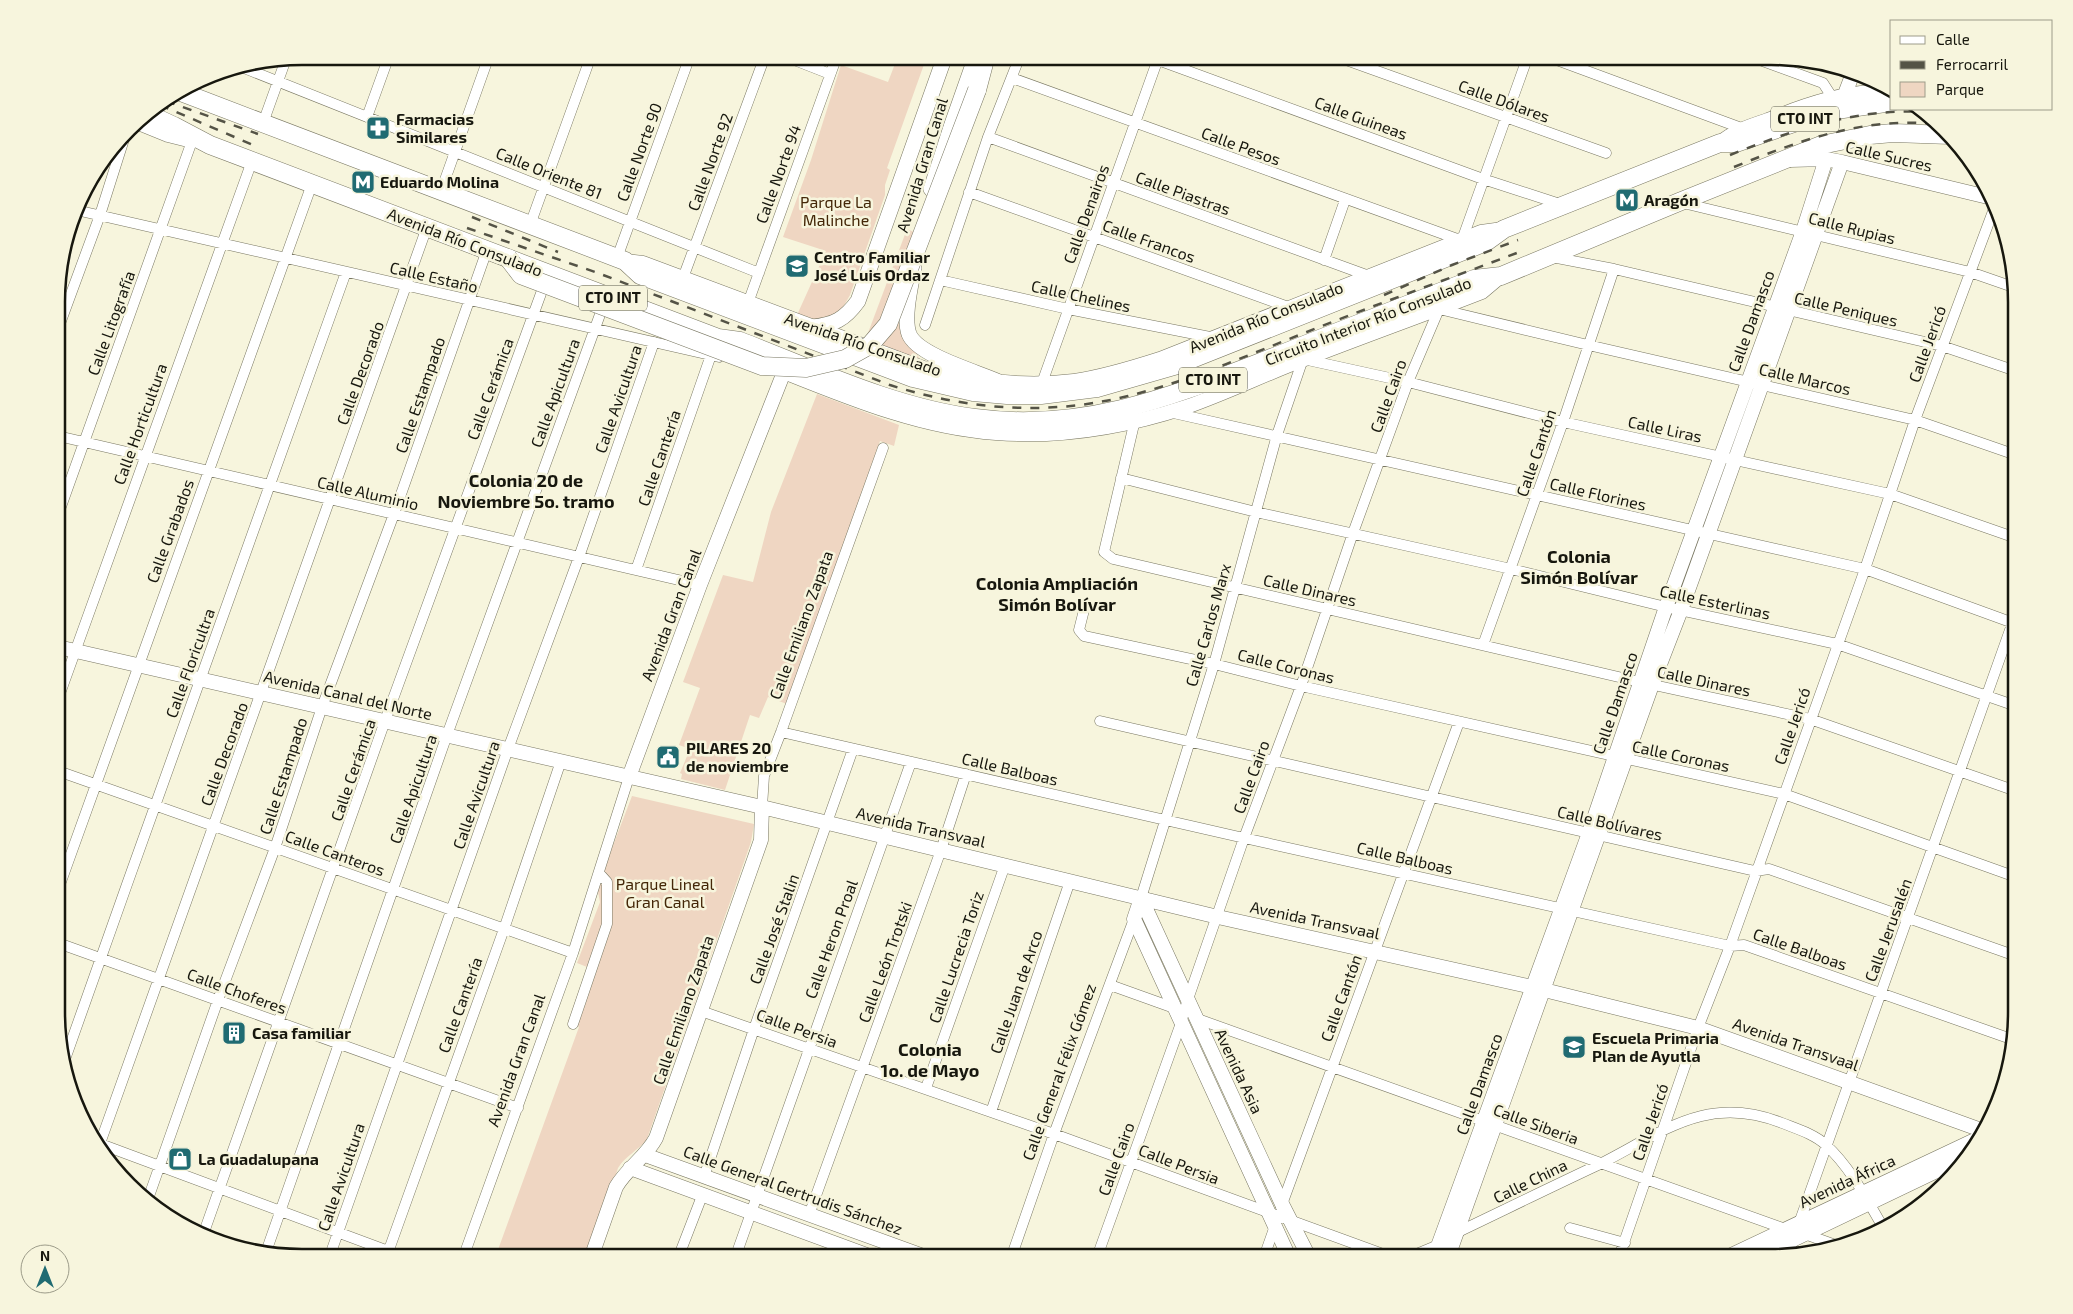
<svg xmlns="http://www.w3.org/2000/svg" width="2073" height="1314" viewBox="0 0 2073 1314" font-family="'Exo 2',sans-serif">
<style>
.green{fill:#efd6c2}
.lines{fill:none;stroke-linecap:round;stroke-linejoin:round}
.street-casing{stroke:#797762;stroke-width:11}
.secondary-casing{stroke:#797762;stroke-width:15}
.primary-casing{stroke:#797762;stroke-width:16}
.highway-casing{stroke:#797762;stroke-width:19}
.street{stroke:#fff;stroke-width:10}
.secondary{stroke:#fff;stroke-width:14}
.primary{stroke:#fff;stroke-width:15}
.highway{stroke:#fff;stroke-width:18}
.rail{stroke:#545346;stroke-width:2.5;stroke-dasharray:9 9;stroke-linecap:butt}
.highway-bridge-casing{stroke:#797762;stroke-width:19;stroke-linecap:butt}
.highway-bridge{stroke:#fff;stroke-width:18}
.labels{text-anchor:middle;stroke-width:5;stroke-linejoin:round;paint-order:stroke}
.shield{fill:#f7f5dd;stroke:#5a5a4c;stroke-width:1}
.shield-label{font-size:15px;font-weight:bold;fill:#17170e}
.street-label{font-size:16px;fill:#17170e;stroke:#f7f5dd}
.poi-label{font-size:16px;font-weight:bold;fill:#17170e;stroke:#f7f5dd;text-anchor:start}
.park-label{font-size:16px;fill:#442708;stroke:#f7f5dd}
.neighbourhood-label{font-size:18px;font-weight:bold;fill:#17170e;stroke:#f7f5dd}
.rim{fill:none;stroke:#17170e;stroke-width:2.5}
</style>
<rect width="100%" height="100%" fill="#f7f5dd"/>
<path class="green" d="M898 56H927L887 168 890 170 885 185V195L850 295 833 325 797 315 826 251 783 237 811 160 841 65 888 82Z
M907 229 914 232 902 324 920 360 865 341Z
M817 394 899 425 894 446 880 441 787 704 768 697 759 718 750 715 725 790 681 779 682 774 680 773 690 749 679 745 700 688 683 682 723 575 753 582 771 512Z
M632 796 754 824 751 842 647 1139C639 1150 625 1156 618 1168L588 1258H495L579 1027 568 1022 587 967 577 963 600 902 597 887Z"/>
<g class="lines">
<g class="street-casing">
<path id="street" d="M784 56 830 74
M1147 56 1483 179 1563 205
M1335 56 1606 153
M1546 56 1744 129
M1749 56 1823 83 1832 97
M244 68 759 273
M1012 78 1460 240
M367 117 389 56
M263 123 286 59
M988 137 1369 276
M441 191 489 56
M969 192 1291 308
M1683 203 1970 272 2016 288
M76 210 719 357
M530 225 591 56
M1462 240 1528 56
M1552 257 1614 269 1942 346 2016 371
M617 258 690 56
M1324 260 1345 200
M683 278 765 56
M940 280 1068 309 1215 338
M748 303 837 56
M925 325 988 137 1020 56
M58 329 100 215 125 136
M1042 383 1159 56
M1169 412 1865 569 2016 624
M1135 420 1104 552 1113 559 1640 682 1810 719 2016 791
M58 436 700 585
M1121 478 1256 512 1511 569 1666 607 1837 644 2016 706
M58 515 192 141
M636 570 711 355
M1084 610 1079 630 1084 636 1214 664 1301 686 1784 794 2016 877
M1483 645 1563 422 1614 269
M58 699 252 161
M1100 721 1755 871 1769 869 2016 956
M781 732 1244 838 1730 946 1744 945 2014 1040
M58 771 573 953
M762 807 764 776 781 732 883 448
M58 890 312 184
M1141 898 1214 664 1277 435 1303 359 1408 382 1563 422 1890 494 2016 538
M58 943 518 1108
M1110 985 1177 1009
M701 1011 1054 1134 1391 1257
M1195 1018 1788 1230
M573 1024 607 924V882L599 873
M63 1065C156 800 253 536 346 272
M926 1088 1005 865
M991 1112 1070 881
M95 1142 407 1258
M98 1149 427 227
M704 1177 754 1029 853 749
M148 1199 218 1000 275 848 322 707 394 514 487 250
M1281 1207 1459 722
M809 1215 941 850 966 774
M1570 1228 1625 1243
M1458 1232C1504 1210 1551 1187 1598 1165 1662 1133 1706 1093 1782 1123 1797 1129 1814 1134 1826 1145 1851 1168 1867 1200 1884 1229
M1802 1233 1841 1247
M203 1235 385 721 543 288
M266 1252 447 735 602 309
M1097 1257 1181 1023 1187 1002 1244 838 1301 686 1353 533 1408 382 1439 309 1588 345 1915 420 2016 455
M1264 1257 1276 1223
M1409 1257 1438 1245
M1619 1257 1698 1028 1730 946 1865 569 1915 420 1995 206
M1787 1257 2016 613
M329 1258 508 749 579 557 654 342
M386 1258 504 929 561 761
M463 1258 573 953 629 777
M678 1258 702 1196
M735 1258 911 762
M1011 1258 1054 1134 1134 919"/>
</g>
<g class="secondary-casing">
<path id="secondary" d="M1845 94 1853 73
M136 122 168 135 192 141
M1720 143C1734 131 1750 126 1768 120 1812 102 1842 93 1890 90
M1790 160 1826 159 1842 162 1992 198
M625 261 643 263 926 369C974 381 1025 387 1074 381 1103 377 1132 368 1160 359L1481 232 1503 229
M779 370C849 398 921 428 996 433 1060 438 1125 427 1186 407 1226 393 1265 374 1305 359 1364 336 1423 315 1482 292L1501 276
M58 647 762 807 1218 917 1532 987 1698 1028 1984 1131
M629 777 700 585 784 372
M1141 898 1282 1204 1309 1257
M1141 898 1134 919 1289 1257
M645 1155 929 1258
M630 1168 875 1258
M1434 1257 1589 833 1666 607 1803 231 1826 159
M1448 1257 1652 685 1681 610 1842 162
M1727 1257 1981 1137
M1757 1257 1970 1155
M591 1258 616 1187C627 1168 646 1157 656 1138L761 840 762 807"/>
</g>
<g class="primary-casing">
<path id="primary" d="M931 189 951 127 976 56
M914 268C911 285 903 317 909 334 917 355 977 372 997 381
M812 327C834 325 845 319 858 301L945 56"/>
</g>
<g class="highway-casing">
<path id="highway" d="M977 90 986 56
M181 92 625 261 640 275 913 378 973 392 1007 395H1041L1097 388 1177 365 1486 242 1504 229 1720 143H1736L1829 111 1892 102
M146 113 174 126 210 145 718 338 740 341C815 370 895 408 975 418 1087 433 1177 394 1279 355 1344 329 1409 304 1474 279L1501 276 1679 202 1821 145 1870 135 1893 133 1950 135"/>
</g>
<use href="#street" class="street"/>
<use href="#secondary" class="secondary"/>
<use href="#primary" class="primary"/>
<use href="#highway" class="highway"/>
<path class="rail" d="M166 101 258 134
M160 105 253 145
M1730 155C1793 130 1856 108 1925 112
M1734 167C1803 139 1864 117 1939 124
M472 217 558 252
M467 228 598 273 890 385C968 410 1048 416 1128 396 1193 380 1255 352 1317 328 1385 301 1454 277 1522 251
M1384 295 1452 265 1518 240"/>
<g class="highway-bridge-casing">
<path id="highway-bridge" d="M508 258 521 275 762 366 806 368 845 359 870 345 888 324 977 90"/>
</g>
<use href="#highway-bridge" class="highway-bridge"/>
</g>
<defs>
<g id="pharmacy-square" transform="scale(1.25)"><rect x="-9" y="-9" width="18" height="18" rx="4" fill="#206b72" stroke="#f7f5dd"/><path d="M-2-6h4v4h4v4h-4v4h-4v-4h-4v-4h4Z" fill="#fff"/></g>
<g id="metro-square" transform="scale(1.25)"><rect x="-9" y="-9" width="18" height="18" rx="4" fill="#206b72" stroke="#f7f5dd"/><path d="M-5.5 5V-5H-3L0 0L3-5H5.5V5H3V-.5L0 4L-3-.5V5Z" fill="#fff"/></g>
<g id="school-square" transform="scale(1.25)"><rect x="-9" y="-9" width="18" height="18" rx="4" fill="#206b72" stroke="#f7f5dd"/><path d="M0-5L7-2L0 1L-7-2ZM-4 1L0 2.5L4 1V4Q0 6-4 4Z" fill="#fff"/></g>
<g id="civic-square" transform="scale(1.25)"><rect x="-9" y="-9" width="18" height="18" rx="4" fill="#206b72" stroke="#f7f5dd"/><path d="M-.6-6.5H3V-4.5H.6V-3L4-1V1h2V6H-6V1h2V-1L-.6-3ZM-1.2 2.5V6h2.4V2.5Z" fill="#fff"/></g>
<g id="building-square" transform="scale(1.25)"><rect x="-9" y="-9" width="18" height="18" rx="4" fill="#206b72" stroke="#f7f5dd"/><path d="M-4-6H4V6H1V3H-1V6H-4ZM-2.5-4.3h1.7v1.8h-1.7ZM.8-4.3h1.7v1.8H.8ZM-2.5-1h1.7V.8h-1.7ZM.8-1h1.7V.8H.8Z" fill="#fff"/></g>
<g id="shop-square" transform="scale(1.25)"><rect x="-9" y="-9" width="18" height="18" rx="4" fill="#206b72" stroke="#f7f5dd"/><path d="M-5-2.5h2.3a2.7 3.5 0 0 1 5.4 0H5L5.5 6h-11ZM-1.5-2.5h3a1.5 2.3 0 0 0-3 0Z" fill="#fff"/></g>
</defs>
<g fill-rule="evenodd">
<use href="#pharmacy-square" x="378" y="128"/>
<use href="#metro-square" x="363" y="182"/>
<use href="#metro-square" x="1627" y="200"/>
<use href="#school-square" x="797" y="266"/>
<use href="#civic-square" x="668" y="757"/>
<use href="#building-square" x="234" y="1033"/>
<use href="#school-square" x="1574" y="1047"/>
<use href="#shop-square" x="180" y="1159"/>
</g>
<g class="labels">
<g class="shield">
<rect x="1771" y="106.5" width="68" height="25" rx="4"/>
<rect x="579" y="285.5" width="68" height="25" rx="4"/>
<rect x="1179" y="367.5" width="68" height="25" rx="4"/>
</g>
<g class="shield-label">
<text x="1805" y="124">CTO INT</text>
<text x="613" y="303">CTO INT</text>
<text x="1213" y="385">CTO INT</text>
</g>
<g class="street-label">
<text transform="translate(1504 101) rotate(20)" y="6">Calle Dólares</text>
<text transform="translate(1361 118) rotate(20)" y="6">Calle Guineas</text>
<text transform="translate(1241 146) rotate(20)" y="6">Calle Pesos</text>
<text transform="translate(639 152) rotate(-70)" y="6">Calle Norte 90</text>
<text transform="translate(1889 156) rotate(13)" y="6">Calle Sucres</text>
<text transform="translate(710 162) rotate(-70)" y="6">Calle Norte 92</text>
<text transform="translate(922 165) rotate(-73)" y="6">Avenida Gran Canal</text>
<text transform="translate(549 173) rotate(22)" y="6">Calle Oriente 81</text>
<text transform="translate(778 174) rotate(-70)" y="6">Calle Norte 94</text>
<text transform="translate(1183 193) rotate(20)" y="6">Calle Piastras</text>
<text transform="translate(1086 214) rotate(-70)" y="6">Calle Denairos</text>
<text transform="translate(1852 228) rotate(14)" y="6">Calle Rupias</text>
<text transform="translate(1149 241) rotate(20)" y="6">Calle Francos</text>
<text transform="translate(465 242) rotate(21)" y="6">Avenida Río Consulado</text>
<text transform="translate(434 277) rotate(13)" y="6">Calle Estaño</text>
<text transform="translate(1081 296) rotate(12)" y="6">Calle Chelines</text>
<text transform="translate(1846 309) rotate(13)" y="6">Calle Peniques</text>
<text transform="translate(1266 317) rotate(-22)" y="6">Avenida Río Consulado</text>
<text transform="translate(1368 321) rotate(-21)" y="6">Circuito Interior Río Consulado</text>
<text transform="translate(1751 321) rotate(-70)" y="6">Calle Damasco</text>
<text transform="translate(111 323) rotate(-70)" y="6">Calle Litografía</text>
<text transform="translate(863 344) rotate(19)" y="6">Avenida Río Consulado</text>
<text transform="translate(1927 344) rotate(-70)" y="6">Calle Jericó</text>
<text transform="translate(360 373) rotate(-70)" y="6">Calle Decorado</text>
<text transform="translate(1805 379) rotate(13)" y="6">Calle Marcos</text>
<text transform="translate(490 389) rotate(-70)" y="6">Calle Cerámica</text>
<text transform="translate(555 393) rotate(-70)" y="6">Calle Apicultura</text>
<text transform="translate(420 395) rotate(-71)" y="6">Calle Estampado</text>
<text transform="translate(1388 396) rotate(-70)" y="6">Calle Cairo</text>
<text transform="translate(618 399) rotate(-71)" y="6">Calle Avicultura</text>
<text transform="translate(140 424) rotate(-70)" y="6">Calle Horticultura</text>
<text transform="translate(1665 429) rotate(12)" y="6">Calle Liras</text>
<text transform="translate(1536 453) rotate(-71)" y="6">Calle Cantón</text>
<text transform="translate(659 458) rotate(-71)" y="6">Calle Cantería</text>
<text transform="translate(368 493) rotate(13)" y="6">Calle Aluminio</text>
<text transform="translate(1598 494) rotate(13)" y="6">Calle Florines</text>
<text transform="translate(170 531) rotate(-70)" y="6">Calle Grabados</text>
<text transform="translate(1310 590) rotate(13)" y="6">Calle Dinares</text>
<text transform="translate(1715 602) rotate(12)" y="6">Calle Esterlinas</text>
<text transform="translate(671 615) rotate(-69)" y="6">Avenida Gran Canal</text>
<text transform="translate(801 625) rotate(-70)" y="6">Calle Emiliano Zapata</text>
<text transform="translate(1208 625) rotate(-74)" y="6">Calle Carlos Marx</text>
<text transform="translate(190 663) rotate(-70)" y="6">Calle Floricultra</text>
<text transform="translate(1286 666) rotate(14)" y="6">Calle Coronas</text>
<text transform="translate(1704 681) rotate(12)" y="6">Calle Dinares</text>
<text transform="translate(348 695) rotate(13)" y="6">Avenida Canal del Norte</text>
<text transform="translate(1615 703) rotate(-71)" y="6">Calle Damasco</text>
<text transform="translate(1792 726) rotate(-71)" y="6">Calle Jericó</text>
<text transform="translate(224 754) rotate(-70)" y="6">Calle Decorado</text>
<text transform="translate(1681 756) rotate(12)" y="6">Calle Coronas</text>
<text transform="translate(1010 769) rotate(13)" y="6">Calle Balboas</text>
<text transform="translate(353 770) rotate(-71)" y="6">Calle Cerámica</text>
<text transform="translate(283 776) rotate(-72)" y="6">Calle Estampado</text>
<text transform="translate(1251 777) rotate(-70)" y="6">Calle Cairo</text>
<text transform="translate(413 789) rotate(-71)" y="6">Calle Apicultura</text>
<text transform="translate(476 795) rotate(-71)" y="6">Calle Avicultura</text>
<text transform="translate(1610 823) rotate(13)" y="6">Calle Bolívares</text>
<text transform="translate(921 827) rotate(13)" y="6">Avenida Transvaal</text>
<text transform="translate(335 853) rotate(20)" y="6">Calle Canteros</text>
<text transform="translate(1405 858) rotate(13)" y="6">Calle Balboas</text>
<text transform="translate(1315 920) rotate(12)" y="6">Avenida Transvaal</text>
<text transform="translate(774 929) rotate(-70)" y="6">Calle José Stalin</text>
<text transform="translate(1888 930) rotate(-70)" y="6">Calle Jerusalén</text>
<text transform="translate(831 939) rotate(-70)" y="6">Calle Heron Proal</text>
<text transform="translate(1800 949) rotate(19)" y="6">Calle Balboas</text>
<text transform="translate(956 957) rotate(-71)" y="6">Calle Lucrecia Toriz</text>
<text transform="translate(885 962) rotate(-70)" y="6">Calle León Trotski</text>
<text transform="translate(237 991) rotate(20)" y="6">Calle Choferes</text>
<text transform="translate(1016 992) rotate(-71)" y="6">Calle Juan de Arco</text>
<text transform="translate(1341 998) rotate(-70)" y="6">Calle Cantón</text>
<text transform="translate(460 1005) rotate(-70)" y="6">Calle Cantería</text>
<text transform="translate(683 1010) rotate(-71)" y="6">Calle Emiliano Zapata</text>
<text transform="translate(797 1028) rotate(20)" y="6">Calle Persia</text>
<text transform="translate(1796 1044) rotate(19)" y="6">Avenida Transvaal</text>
<text transform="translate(516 1060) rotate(-70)" y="6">Avenida Gran Canal</text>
<text transform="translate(1239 1071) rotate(65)" y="6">Avenida Asia</text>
<text transform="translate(1059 1072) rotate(-70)" y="6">Calle General Félix Gómez</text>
<text transform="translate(1479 1084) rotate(-70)" y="6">Calle Damasco</text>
<text transform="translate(1650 1122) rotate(-71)" y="6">Calle Jericó</text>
<text transform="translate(1536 1124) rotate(20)" y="6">Calle Siberia</text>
<text transform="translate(1116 1159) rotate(-70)" y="6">Calle Cairo</text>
<text transform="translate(1179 1164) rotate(21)" y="6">Calle Persia</text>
<text transform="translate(341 1177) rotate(-71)" y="6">Calle Avicultura</text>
<text transform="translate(1530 1181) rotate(-26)" y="6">Calle China</text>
<text transform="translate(1847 1181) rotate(-25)" y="6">Avenida África</text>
<text transform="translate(793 1190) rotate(20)" y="6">Calle General Gertrudis Sánchez</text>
</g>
<g class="poi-label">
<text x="396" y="125">Farmacias<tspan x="396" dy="18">Similares</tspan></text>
<text x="380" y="188">Eduardo Molina</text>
<text x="1644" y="206">Aragón</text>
<text x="814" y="263">Centro Familiar<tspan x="814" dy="18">José Luis Ordaz</tspan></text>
<text x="686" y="754">PILARES 20<tspan x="686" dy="18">de noviembre</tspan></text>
<text x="252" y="1039">Casa familiar</text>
<text x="1592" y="1044">Escuela Primaria<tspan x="1592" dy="18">Plan de Ayutla</tspan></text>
<text x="198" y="1165">La Guadalupana</text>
</g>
<g class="park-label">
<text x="836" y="208">Parque La<tspan x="836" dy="18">Malinche</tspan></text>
<text x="665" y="890">Parque Lineal<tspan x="665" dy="18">Gran Canal</tspan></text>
</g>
<g class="neighbourhood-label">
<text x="526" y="487">Colonia 20 de<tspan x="526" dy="21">Noviembre 5o. tramo</tspan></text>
<text x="1579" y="563">Colonia<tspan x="1579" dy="21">Simón Bolívar</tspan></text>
<text x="1057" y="590">Colonia Ampliación<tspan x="1057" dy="21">Simón Bolívar</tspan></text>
<text x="930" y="1056">Colonia<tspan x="930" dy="21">1o. de Mayo</tspan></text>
</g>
</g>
<path d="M0 0H2073V1314H0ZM302 65H1771A237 237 0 0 1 2008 302V1012A237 237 0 0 1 1771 1249H302A237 237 0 0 1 65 1012V302A237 237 0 0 1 302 65Z" fill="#f7f5dd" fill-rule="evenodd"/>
<path class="rim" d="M302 65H1771A237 237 0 0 1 2008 302V1012A237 237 0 0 1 1771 1249H302A237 237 0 0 1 65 1012V302A237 237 0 0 1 302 65Z"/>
<rect x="1890" y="20" width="162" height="90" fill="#f7f5dd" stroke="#9d9c8a"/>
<rect x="1900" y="36" width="25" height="8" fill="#ffffff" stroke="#9d9c8a"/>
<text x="1936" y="45" font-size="15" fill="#17170e">Calle</text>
<rect x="1900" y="61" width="25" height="8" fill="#545346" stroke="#9d9c8a"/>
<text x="1936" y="70" font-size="15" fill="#17170e">Ferrocarril</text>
<rect x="1900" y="82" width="25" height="15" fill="#efd6c2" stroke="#9d9c8a"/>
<text x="1936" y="95" font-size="15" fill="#17170e">Parque</text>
<g transform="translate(45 1269)"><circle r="24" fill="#f7f5dd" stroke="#9d9c8a"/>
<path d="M0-4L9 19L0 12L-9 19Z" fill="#206b72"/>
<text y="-8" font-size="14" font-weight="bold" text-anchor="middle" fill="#17170e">N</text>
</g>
</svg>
